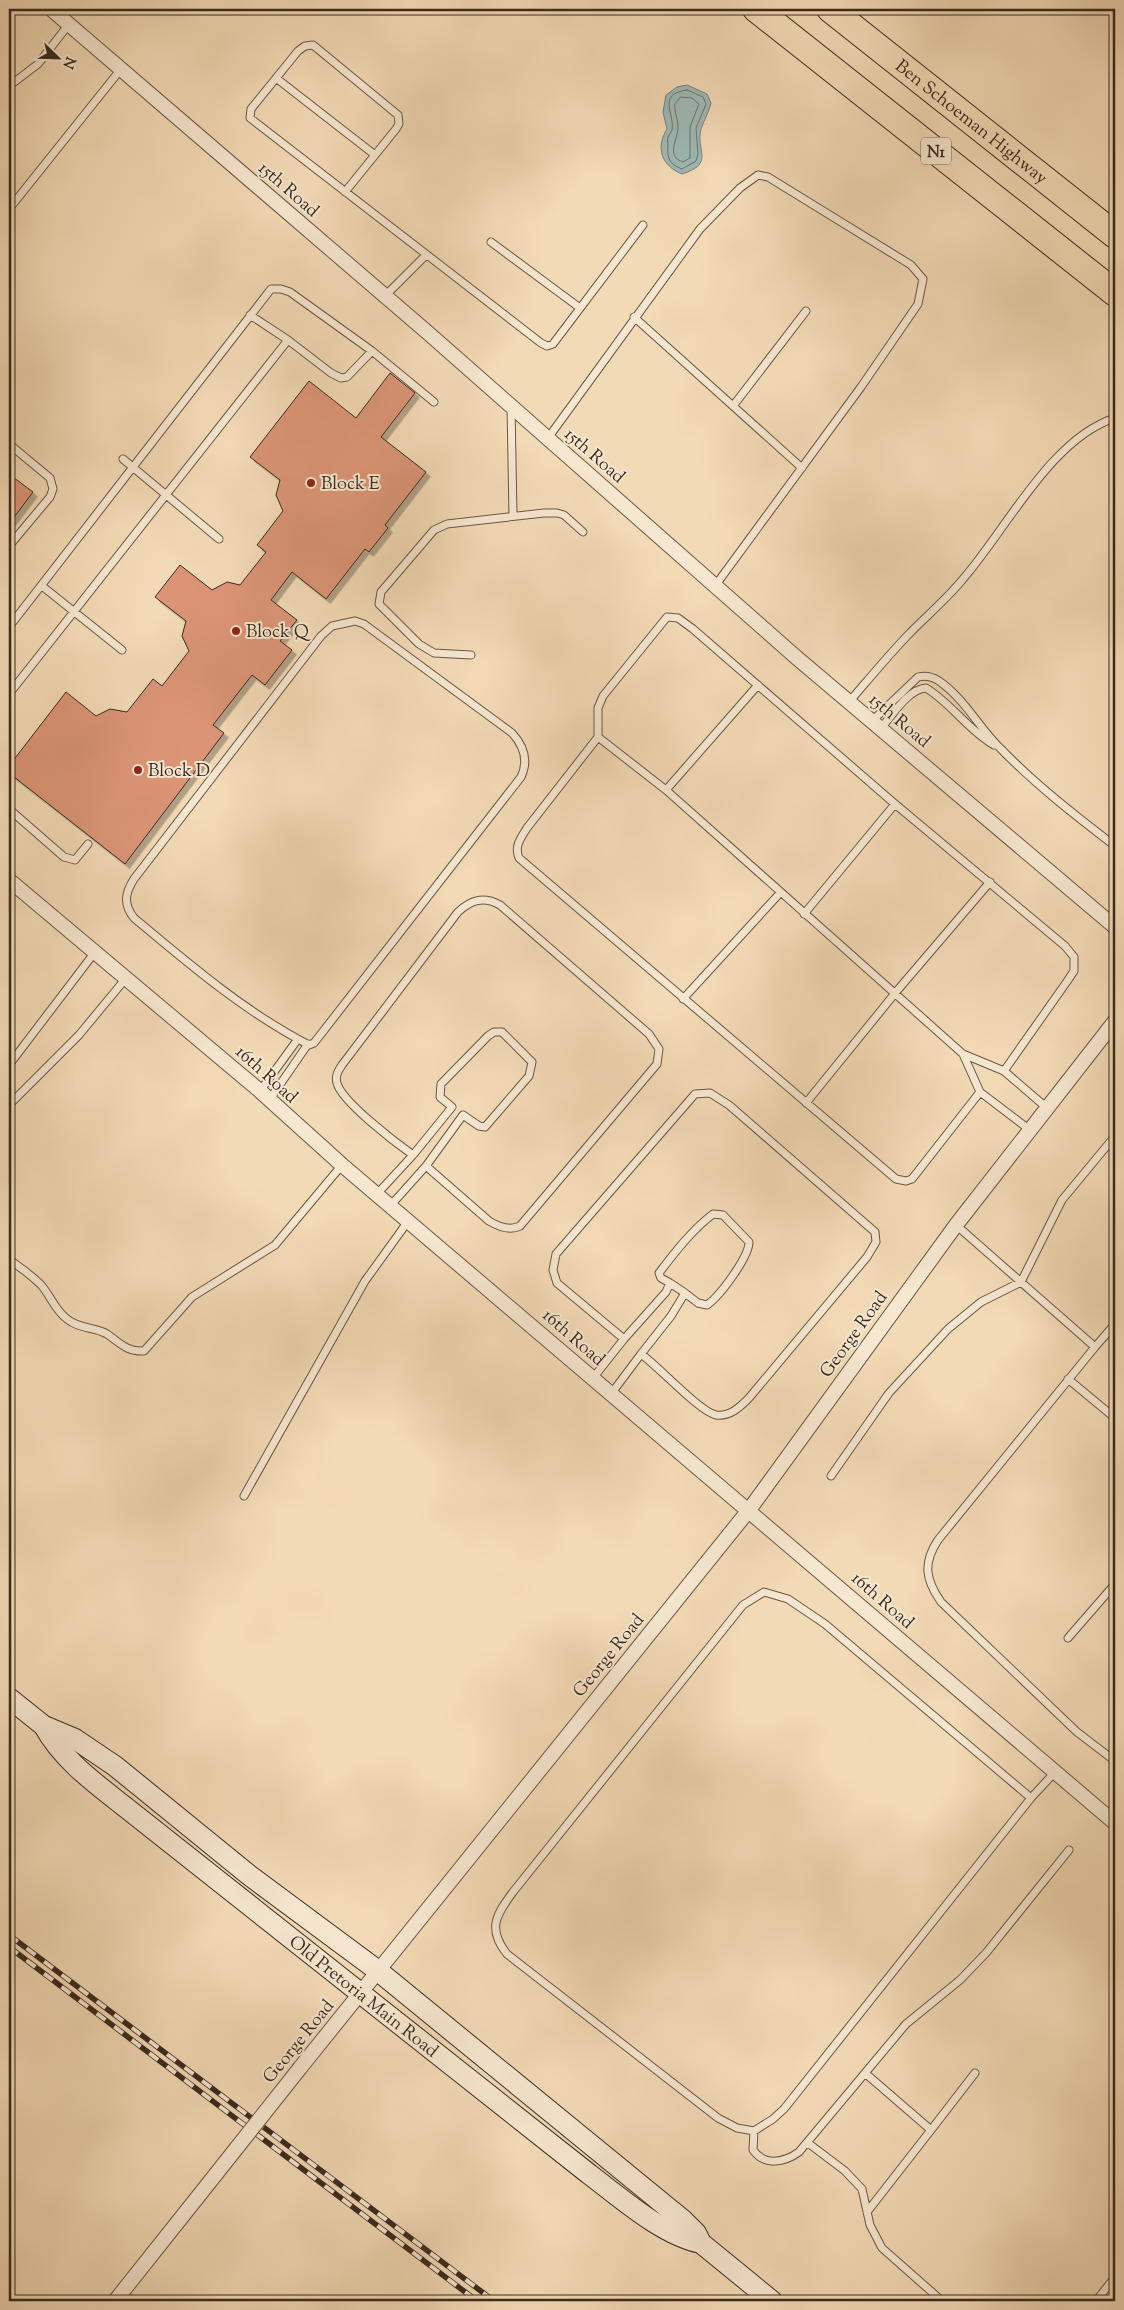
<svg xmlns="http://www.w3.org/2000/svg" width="1124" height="2310" viewBox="0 0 1124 2310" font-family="'Sorts Mill Goudy',serif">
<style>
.water{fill:#9eb9b6;stroke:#768079}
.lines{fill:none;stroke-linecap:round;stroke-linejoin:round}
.shore{stroke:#6c726a;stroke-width:1}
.building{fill:#db9576;stroke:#392a1e;filter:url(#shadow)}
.lane-casing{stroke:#685644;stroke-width:9}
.street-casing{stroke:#685644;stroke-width:16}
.secondary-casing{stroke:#392a1e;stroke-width:22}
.highway-casing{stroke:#392a1e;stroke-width:28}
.lane{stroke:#f7e7d0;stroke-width:7}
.street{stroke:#f7e7d0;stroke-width:14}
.secondary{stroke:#f7e7d0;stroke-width:20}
.highway{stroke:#f3dab6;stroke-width:26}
.rail-casing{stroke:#392a1e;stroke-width:5.5}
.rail{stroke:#f7e7d0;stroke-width:4;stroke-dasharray:11;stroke-linecap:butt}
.street-bridge-casing{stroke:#685644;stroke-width:16;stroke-linecap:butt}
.street-bridge{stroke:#f7e7d0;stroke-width:14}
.poi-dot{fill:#8f2418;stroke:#f7e7d0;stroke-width:2}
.labels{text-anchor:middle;stroke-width:4;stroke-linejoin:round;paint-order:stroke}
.shield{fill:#f7e7d0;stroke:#726353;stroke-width:1}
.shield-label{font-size:16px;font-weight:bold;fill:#392a1e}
.street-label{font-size:18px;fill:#392a1e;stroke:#f7e7d0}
.poi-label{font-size:18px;fill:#392a1e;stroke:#f7e7d0;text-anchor:start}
</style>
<defs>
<filter id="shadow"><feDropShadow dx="4.5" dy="4.5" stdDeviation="0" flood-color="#0004"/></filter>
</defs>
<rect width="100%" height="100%" fill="#f3dab6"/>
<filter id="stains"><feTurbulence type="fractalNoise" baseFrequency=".004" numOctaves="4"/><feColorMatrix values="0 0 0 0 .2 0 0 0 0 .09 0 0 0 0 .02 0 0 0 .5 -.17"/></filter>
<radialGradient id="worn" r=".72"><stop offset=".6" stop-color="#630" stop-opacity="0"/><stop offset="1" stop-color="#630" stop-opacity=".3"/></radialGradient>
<path class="water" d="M687 85 707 94 711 103C709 112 704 120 701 129 695 151 716 163 682 174 662 166 655 148 667 129L663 112 666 95 677 87Z"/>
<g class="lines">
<path class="shore" d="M687 90 703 97 706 104 696 128 698 154 696 161 682 169C669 164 667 158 668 145 668 144 667 138 668 137 669 134 671 133 672 130 675 113 656 94 687 90Z
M681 97 692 98 699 104 690 127V158L683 162C665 156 678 140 678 127 678 119 674 112 675 104Z"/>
</g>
<path class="building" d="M390 373 415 393 381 437 426 472 385 525 388 528 369 552 365 549 326 599 292 572 271 600 297 620 280 641 292 650 265 685 252 675 213 725 224 733 125 864 9 773V766L66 692 96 716 110 709 127 712 153 679 162 686 189 651 182 636 186 621 155 597 180 565 212 590 227 582 240 585 266 552 257 545 283 511 276 495 280 480 250 457 309 381 356 418Z
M9 474 33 492 9 524Z"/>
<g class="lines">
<g class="lane-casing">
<path id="lane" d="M276 78 375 155
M9 86 38 64 69 24
M345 192 396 129 399 124 398 115 313 45 305 46 298 51 251 109 250 118 541 343 547 346 553 344 643 225
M9 209 121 69
M491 242 580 308
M385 296 426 255
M250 315 288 340 331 373 341 378 347 377 372 351
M634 317 802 468
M511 406 513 516
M733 406 806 311
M548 438 700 229 740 188 758 175 768 177 911 265 923 279 918 304 861 387 715 586
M9 444 50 478 53 489 50 497 9 546
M123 459 219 539
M42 586 122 650
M355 621 364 624 512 733C524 746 529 760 521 777L314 1043 309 1045C245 1012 189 964 134 918 123 904 125 893 134 879L321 636 332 626Z
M9 627 271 289H281L290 292 372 351 434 402
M471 655 434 653 419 644 379 604 381 592 434 530 447 524 544 513H557L564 515 583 532
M9 694 288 340
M849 702C868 680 887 657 907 636 925 617 946 600 963 579 1006 530 1051 438 1115 418
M872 721 918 677C926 675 933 677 939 681 965 699 979 728 1001 749 1036 785 1076 816 1115 846
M881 728C892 716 908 689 926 688 951 703 968 730 994 745
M598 737 666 790 963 1054 1004 1071 1047 1108
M666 790 758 685
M9 809 64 857 75 860 88 844
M804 914 895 804
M683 999 780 893
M963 1054 980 1092 1030 1130
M9 1065 95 952
M260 1091 298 1039
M980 1092 912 1179 906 1181 896 1179 519 858C514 846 521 838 527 828L598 737V708L603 696 667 617 678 618 693 629 895 804 1065 946 1074 957V971L1068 980 1004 1071
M270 1099 308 1044
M806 1103 896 992 990 882
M9 1105 79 1035 127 977
M413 1155 452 1107 440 1097 441 1084 488 1036 494 1032H502L532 1062 529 1076 485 1127 479 1126 463 1115 426 1166
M377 1194 413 1155C396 1143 341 1101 337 1083 335 1076 338 1071 342 1065L458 912C471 900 483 896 500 905L649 1034 659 1049 657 1064 520 1226C510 1231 499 1227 489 1221L426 1166 391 1205
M956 1225 1095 1347 938 1540C923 1563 925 1579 941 1602L1077 1732 1115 1761
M9 1259C19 1267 33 1276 42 1286 51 1297 55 1310 67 1319 79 1329 95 1327 107 1334 120 1343 127 1352 144 1351L192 1297 275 1245 342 1165
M670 1283 685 1293
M624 1339 666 1292 670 1283 661 1278 659 1273C675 1252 692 1230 713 1214L723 1215 749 1242C749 1257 720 1296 707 1305L698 1303 685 1293 671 1316 641 1354
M1095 1347 1115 1324
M593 1378 624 1339 557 1283 553 1270 556 1254 695 1094 710 1093 729 1105 875 1232 876 1242 867 1257 749 1398C740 1407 730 1417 716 1415 700 1412 657 1365 641 1354L611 1394
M1068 1379 1115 1418
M831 1476 889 1393 948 1329 981 1302 1021 1282 1062 1200 1115 1136
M244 1496 365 1281 409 1220
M1068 1638 1115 1584
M1031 1798 825 1624 788 1599 764 1592 743 1605 513 1892C496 1915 487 1929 507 1954L718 2118 737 2128 754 2131 773 2119 784 2109 1031 1798 1055 1772
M865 2073 931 2130 867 2212
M931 2130 975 2073
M754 2131 753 2150C765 2167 785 2162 799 2152L906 2024 960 1980 986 1953 1069 1850
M808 2143 845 2171 862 2189 870 2225 882 2248 942 2301
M1096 2301 1115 2277"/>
</g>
<g class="street-casing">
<path id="street" d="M51 9 427 332 797 658 1115 927
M9 880 260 1091 342 1165 1115 1823
M300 2068 749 1510 956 1225 1115 1021
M115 2301 216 2174"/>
</g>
<g class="secondary-casing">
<g id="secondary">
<path d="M9 1698 44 1726 75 1739 115 1766 249 1875 377 1970 683 2220 696 2233 701 2243 772 2301"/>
<path id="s1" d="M44 1726C64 1763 102 1788 134 1814L589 2174C621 2198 662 2235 701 2243"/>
</g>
</g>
<g class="highway-casing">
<g id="highway">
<path d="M756 9 1115 293"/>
<path id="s2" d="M830 9 1115 235"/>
</g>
</g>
<use href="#lane" class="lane"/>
<use href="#street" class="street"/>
<use href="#secondary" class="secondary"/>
<use href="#highway" class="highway"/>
<g class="rail-casing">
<path id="rail" d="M9 1935 494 2301
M9 1947 477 2301"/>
</g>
<use href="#rail" class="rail"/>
<g class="street-bridge-casing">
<path id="street-bridge" d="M216 2174 300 2068"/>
</g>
<use href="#street-bridge" class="street-bridge"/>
</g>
<g class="poi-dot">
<circle cx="311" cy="483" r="5"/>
<circle cx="236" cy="631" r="5"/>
<circle cx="138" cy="770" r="5"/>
</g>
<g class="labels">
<rect class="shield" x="921" y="137.5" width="30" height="27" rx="4"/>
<g class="shield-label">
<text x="936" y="157">N1</text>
</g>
<g class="street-label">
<text dy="6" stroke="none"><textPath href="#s2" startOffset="181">Ben Schoeman Highway</textPath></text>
<text transform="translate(289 189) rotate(41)" y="6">15th Road</text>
<text transform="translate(595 455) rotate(41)" y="6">15th Road</text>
<text transform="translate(900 720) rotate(40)" y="6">15th Road</text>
<text transform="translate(267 1074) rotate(42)" y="6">16th Road</text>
<text transform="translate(853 1334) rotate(-54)" y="6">George Road</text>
<text transform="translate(574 1337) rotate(41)" y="6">16th Road</text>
<text transform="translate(883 1600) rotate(41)" y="6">16th Road</text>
<text transform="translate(608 1655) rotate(-51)" y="6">George Road</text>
<text dy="6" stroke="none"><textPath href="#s1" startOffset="420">Old Pretoria Main Road</textPath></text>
<text transform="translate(298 2041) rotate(-51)" y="6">George Road</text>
</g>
<g class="poi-label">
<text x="321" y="489">Block E</text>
<text x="246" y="637">Block Q</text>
<text x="148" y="776">Block D</text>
</g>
</g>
<rect width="1124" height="2310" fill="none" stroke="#f3dab6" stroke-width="30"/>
<rect x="10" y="10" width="1104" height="2290" fill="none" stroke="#392a1e" stroke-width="2.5"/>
<rect x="15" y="15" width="1094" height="2280" fill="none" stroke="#392a1e"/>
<g transform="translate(58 58) rotate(113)" stroke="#f7e7d0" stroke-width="4" paint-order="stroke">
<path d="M0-4L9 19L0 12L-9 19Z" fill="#392a1e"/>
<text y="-8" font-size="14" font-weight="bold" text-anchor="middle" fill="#392a1e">N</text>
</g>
<rect width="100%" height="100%" filter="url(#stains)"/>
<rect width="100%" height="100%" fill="url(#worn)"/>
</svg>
